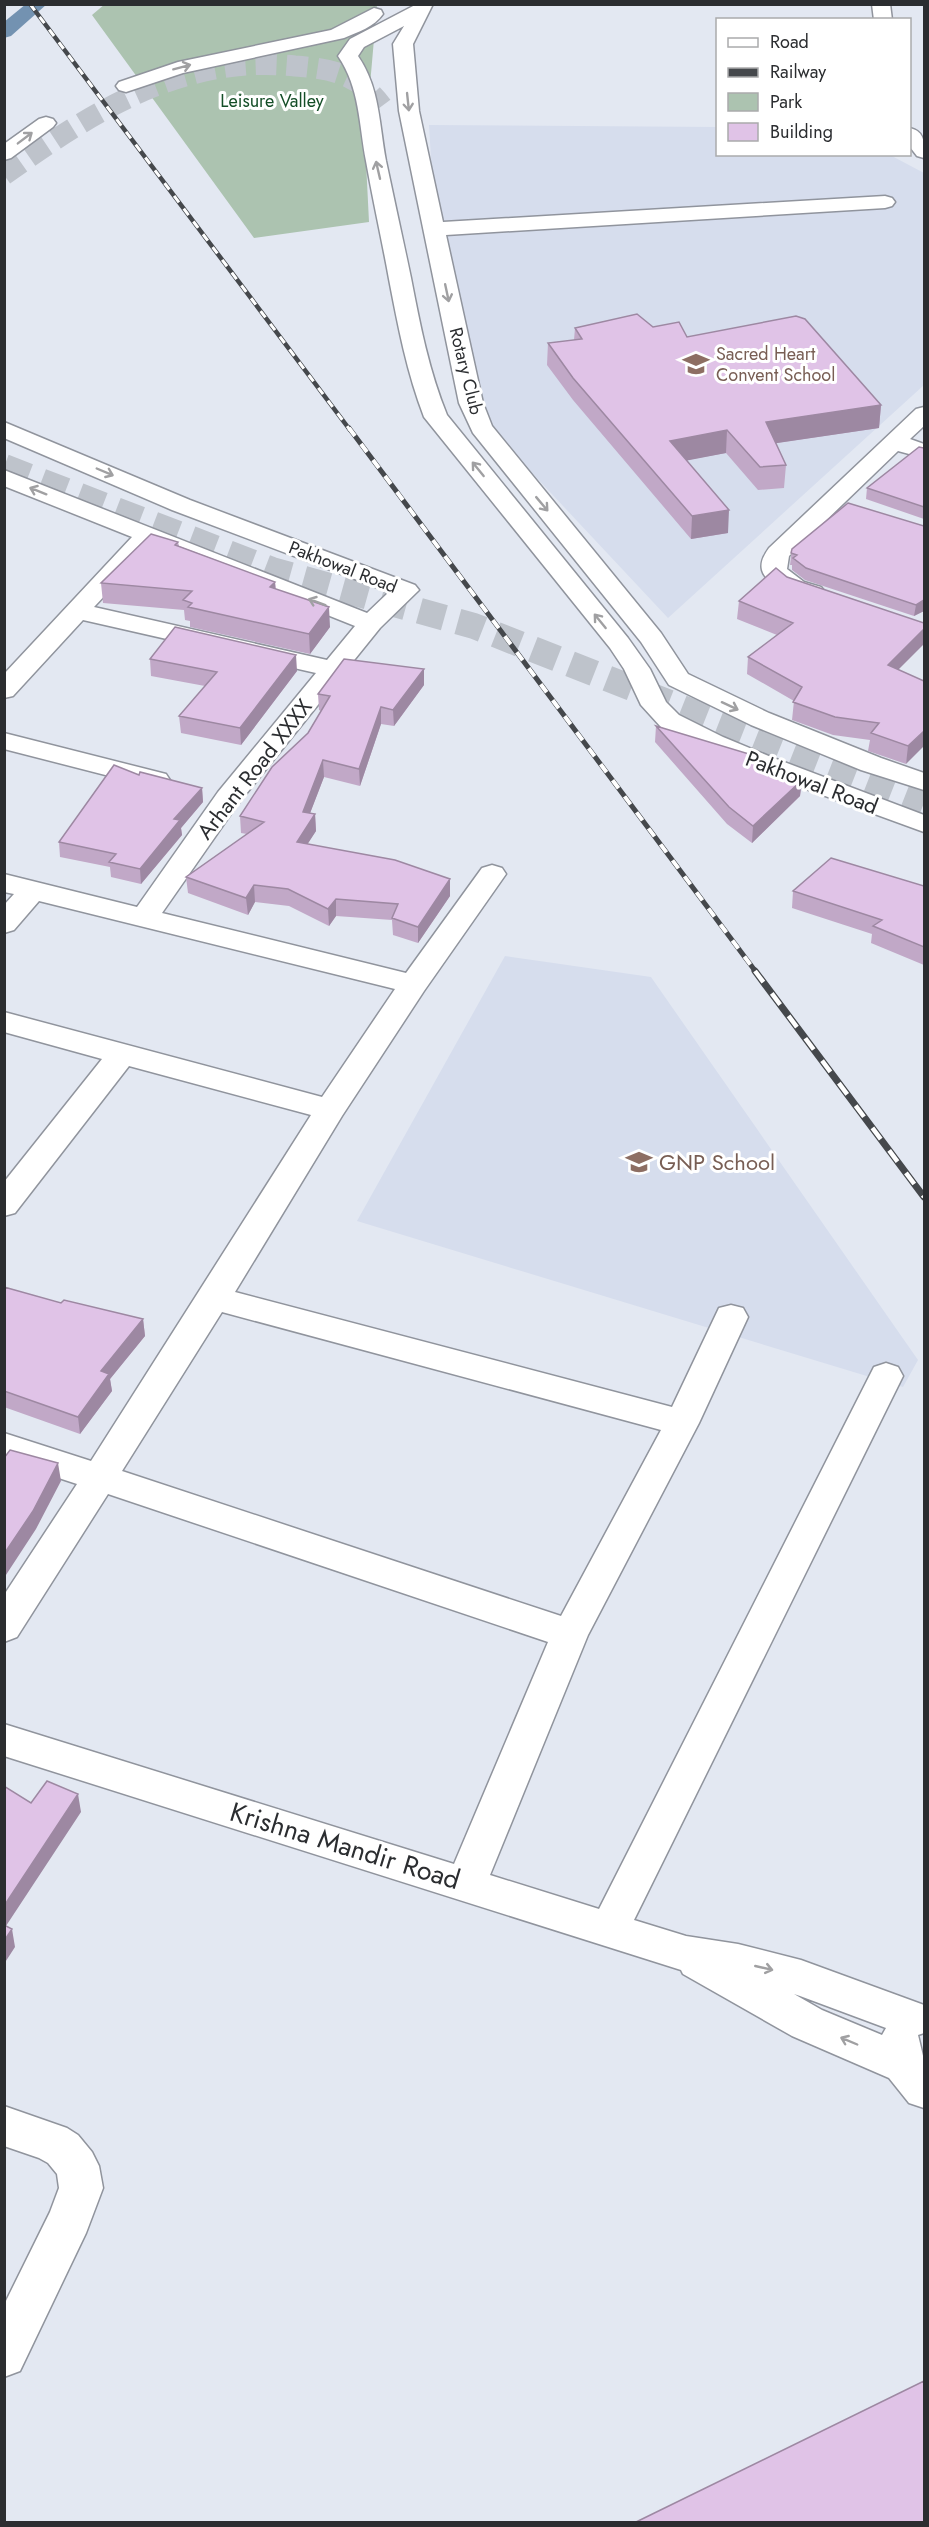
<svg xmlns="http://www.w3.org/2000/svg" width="929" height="2527" viewBox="0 0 929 2527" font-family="Jost,sans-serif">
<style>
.built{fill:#d6dded}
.green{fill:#acc3b0}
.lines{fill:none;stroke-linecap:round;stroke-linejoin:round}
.canal{fill:#7392b1;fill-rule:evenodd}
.minor-tunnel-far1{stroke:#bec3cb;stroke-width:21;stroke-dasharray:21 10;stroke-linecap:butt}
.minor-tunnel{stroke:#bec3cb;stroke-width:26;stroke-dasharray:26 14;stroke-linecap:butt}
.minor-casing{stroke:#90949d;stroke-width:3}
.minor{fill:#fff;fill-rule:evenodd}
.rail-far2-casing{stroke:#45484c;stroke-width:4.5}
.rail-far1-casing{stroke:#45484c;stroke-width:5}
.rail-casing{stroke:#45484c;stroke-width:7}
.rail-far2{stroke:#fff;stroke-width:3;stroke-dasharray:8;stroke-linecap:butt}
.rail-far1{stroke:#fff;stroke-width:4;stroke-dasharray:10;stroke-linecap:butt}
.rail{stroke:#fff;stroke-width:4.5;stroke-dasharray:14;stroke-linecap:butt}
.wall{fill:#c1a8c7}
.shaded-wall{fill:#9d88a2}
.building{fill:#e0c3e7;stroke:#9d88a2;stroke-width:1.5}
.oneway{stroke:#a0a0a2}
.labels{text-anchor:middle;stroke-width:6;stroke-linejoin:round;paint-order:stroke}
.far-park-label{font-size:18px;fill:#144e27;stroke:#fff}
.far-education-label{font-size:18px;fill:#785e54;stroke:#fff;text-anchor:start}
.far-street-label{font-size:18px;fill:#2b2d30;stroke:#fff}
.street-label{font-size:22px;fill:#2b2d30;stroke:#fff}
.education-label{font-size:22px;fill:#785e54;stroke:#fff;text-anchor:start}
.near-street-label{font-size:27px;fill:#2b2d30;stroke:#fff}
</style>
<rect width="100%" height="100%" fill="#e3e8f2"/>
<path class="built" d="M429 125 717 127 718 154 890 155 924 173V385L668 618 489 427 435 225Z
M505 956 651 977 918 1360 903 1387 357 1221Z"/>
<path class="green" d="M105 4 377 5 365 142 369 222 254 238 92 15Z"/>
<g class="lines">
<path class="canal" d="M26 4H47L11 36 4 38V22Z"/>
<path class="minor-tunnel-far1" d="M4 175C92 112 182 54 295 66 333 69 358 74 382 106"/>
<path class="minor-tunnel" d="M4 467 272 570 474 626 924 803"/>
<g class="minor-casing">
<path id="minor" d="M433 4 413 44 419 111 443 222 885 196 892 198 895 202 892 206 885 208 446 235 483 403 492 426 661 633 688 674 769 713 881 758 924 773V790L861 770 751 725 669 685 641 642 473 433 459 403 399 111 393 44 404 26 364 47 358 56C380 88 379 124 386 161 394 200 403 239 411 278 420 325 429 371 447 415L628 638 650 669 666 702 679 715 723 737 771 757 924 815V832L751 769 703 749 661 727 641 705 624 669 610 648 424 417C407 373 398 326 389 279 382 240 373 201 366 161 359 125 360 88 338 56L350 39 417 4Z
M872 4H890L892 20H874Z
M374 8 381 10 383 14C374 27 358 32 344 38L183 73 126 92 119 90 116 86 119 82 178 62 331 30Z
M46 117 53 119 56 123 53 127 11 158 4 160V144L39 119Z
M910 128C926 132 924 144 924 158L917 156 910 147Z
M924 407V426L910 439 924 444V458L898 451 789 556 787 569 804 582 821 587 825 592 821 597C805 601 767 588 762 570 760 562 764 555 769 548L916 409Z
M4 422 190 500 415 585 419 590 380 628 238 804 162 913 406 973 482 868 492 865 502 868 506 874 424 991 342 1116 235 1292 672 1407 719 1308 731 1305 743 1308 748 1317 699 1423 588 1635 490 1875 599 1909 874 1367 886 1363 898 1367 903 1376 634 1920 686 1936 738 1944 801 1960 924 2005V2033L918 2035 924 2060V2108L909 2103 889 2078 792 2036 683 1974 681 1970 4 1756V1724L454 1864 548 1642 108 1494 17 1637 4 1642V1595L77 1484 4 1460V1433L91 1461 311 1115 129 1066 15 1213 4 1216V1182L102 1059 4 1032V1012L322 1097 395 989 39 901 14 930 4 933V905L14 894 4 892V874L137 907 218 792 316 673 83 620 13 696 4 698V674L132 537 4 486V470L367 613 389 592 172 510 4 438ZM152 545 355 626 327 660 94 607ZM222 1312 661 1430 561 1616 122 1471ZM794 1994 800 1996 886 2028 882 2035 822 2010Z
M4 733 166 774 170 780 166 786 156 788 4 749Z
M4 2106 67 2128 78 2135 92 2152 99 2166 103 2188 86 2233 20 2371 4 2377V2305L50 2212 59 2188 57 2174 48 2163 39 2158 4 2146Z"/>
</g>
<use href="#minor" class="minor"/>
<g class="rail-far2-casing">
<path id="rail-far2" d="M30 4 350 430"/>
</g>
<g class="rail-far1-casing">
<path id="rail-far1" d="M349 428 756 972"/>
</g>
<g class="rail-casing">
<path id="rail" d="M755 971 924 1197"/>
</g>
<use href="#rail-far2" class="rail-far2"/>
<use href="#rail-far1" class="rail-far1"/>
<use href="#rail" class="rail"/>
</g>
<path class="wall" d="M653 327 687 337 881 405 879 428 776 443 786 465 784 488 758 490 726 453 687 460 728 533 691 539 573 400 547 365 548 343 574 340 575 328Z
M924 448V519L866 499 867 488Z
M848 503 924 611 914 616 805 580 792 570V565H790L792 549Z
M178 542 179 546 275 582 276 589 330 627 310 654 190 627V621L185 620 184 610 103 603 101 583Z
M776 568 899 670 924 681 906 764 868 751 870 740 833 735 792 720 794 701 747 674 748 657 777 635 737 619 739 601Z
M150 659 297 671 241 745 181 733 179 716 205 686 151 676Z
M424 685 394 726 381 724 360 786 324 777 310 813 315 814 316 831 307 844 450 896 418 943 393 935 392 920 336 916 329 926 289 906 255 902 248 915 188 893 186 877 247 834 241 833 240 816 308 733 321 711 319 710 318 694Z
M656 726 758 762 802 780 800 796 752 843 727 824 655 742Z
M139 775 202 788 203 802 181 828 182 835 141 884 111 877 110 867 60 857 59 842Z
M924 886V965L871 943 872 934 792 908 793 891Z
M4 1287 61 1303 143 1319 145 1336 110 1379 112 1391 80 1434 4 1407Z"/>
<path class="shaded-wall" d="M881 405 879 428 764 445 766 422Z
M727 430 726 453 669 464 670 441Z
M729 510 728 533 691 539 692 516Z
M275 582 276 602 270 587Z
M924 600V611L914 616 916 605Z
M329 607 330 627 310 654 309 634Z
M924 629V644L885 683 888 665Z
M296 655 297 671 241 745 240 728Z
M424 669V685L394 726 393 710Z
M381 707V724L360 786 359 769Z
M924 731V746L906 764 908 746Z
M323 760 324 777 304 829 303 812Z
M802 780 800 796 752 843 753 826Z
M202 788 203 802 181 828 182 835 141 884 140 869 174 819Z
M315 814 316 831 298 859 297 842Z
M450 879V896L418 943V927Z
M254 885 255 902 248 915 246 898Z
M336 899V916L329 926 328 909Z
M143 1319 145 1336 110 1379 112 1391 80 1434 78 1417 101 1371Z
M58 1463 61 1481 36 1529 4 1578V1554Z
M78 1794 81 1812 4 1929V1906Z
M12 1929 15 1947 4 1964V1941Z"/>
<path class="building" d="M637 314 653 327 679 322 687 337 796 316 805 319 881 405 766 422 786 465 760 467 727 430 670 441 729 510 692 516 573 378 548 343 582 339 575 328Z
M919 447 924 448V507L867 488Z
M848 503 924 526V600L916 605 806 568 793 558 797 555 791 553 792 549Z
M151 534 178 542 175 545 275 582 270 587 329 607 309 634 188 607 192 603 183 600 192 591 101 583Z
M776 568 787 577 924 623V629L888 665 924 681V731L908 746 871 733 879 723 835 717 793 702 802 687 748 657 793 623 739 601Z
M175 627 296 655 240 728 179 716 217 672 150 659Z
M344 659 424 669 393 710 381 707 359 769 323 760 303 812 315 814 297 842 395 860 450 879 418 927 392 918 398 904 336 899 328 909 288 889 254 885 246 898 186 877 264 822 240 816 272 767 308 733 330 696 318 694Z
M656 726 759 757 755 760 802 780 753 826 729 807Z
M114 765 139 775 140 772 202 788 174 819 180 820 140 869 109 862 116 854 59 842Z
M831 858 924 886V947L873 926 882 920 793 891Z
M4 1287 61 1303 64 1300 143 1319 101 1371 109 1374 78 1417 4 1391Z
M10 1450 58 1463 33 1511 4 1554V1458Z
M47 1781 78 1794 4 1906V1786L31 1803Z
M4 1925 12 1929 4 1941Z
M924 2381V2523H634Z"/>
<defs><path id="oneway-shaft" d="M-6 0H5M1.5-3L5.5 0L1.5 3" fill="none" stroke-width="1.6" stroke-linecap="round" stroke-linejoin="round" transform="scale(1.5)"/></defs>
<g class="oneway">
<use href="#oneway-shaft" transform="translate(182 67) rotate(-15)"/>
<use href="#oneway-shaft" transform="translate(408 102) rotate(84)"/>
<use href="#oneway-shaft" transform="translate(25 138) rotate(-37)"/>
<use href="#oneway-shaft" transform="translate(378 170) rotate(-103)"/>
<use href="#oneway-shaft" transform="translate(447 293) rotate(78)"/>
<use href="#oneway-shaft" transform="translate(478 469) rotate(-129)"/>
<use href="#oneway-shaft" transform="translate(105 472) rotate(23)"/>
<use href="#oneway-shaft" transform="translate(38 491) rotate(-158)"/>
<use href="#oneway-shaft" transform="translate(542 504) rotate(50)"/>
<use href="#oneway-shaft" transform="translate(317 602) rotate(-159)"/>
<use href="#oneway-shaft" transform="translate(600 621) rotate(-129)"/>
<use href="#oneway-shaft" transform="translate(730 706) rotate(25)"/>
<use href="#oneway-shaft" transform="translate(764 1968) rotate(13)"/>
<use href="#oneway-shaft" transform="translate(849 2041) rotate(-157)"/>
</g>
<defs>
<g id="school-bare" transform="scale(2.07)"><path d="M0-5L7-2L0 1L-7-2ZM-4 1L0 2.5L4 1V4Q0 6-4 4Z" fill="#8d6e63" stroke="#fff" stroke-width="2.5" paint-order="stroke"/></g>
</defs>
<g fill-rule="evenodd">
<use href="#school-bare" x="696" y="364"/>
<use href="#school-bare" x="639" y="1162"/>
</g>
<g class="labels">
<g class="far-park-label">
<text x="272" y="107">Leisure Valley</text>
</g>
<g class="far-education-label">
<text x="716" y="360">Sacred Heart<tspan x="716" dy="21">Convent School</tspan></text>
</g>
<g class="far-street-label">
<text transform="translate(466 371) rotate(76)" y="6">Rotary Club</text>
<text transform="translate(343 567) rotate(21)" y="6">Pakhowal Road</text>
</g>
<g class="street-label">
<text transform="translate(254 769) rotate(-52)" y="8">Arhant Road XXXX</text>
<text transform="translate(812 782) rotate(21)" y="8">Pakhowal Road</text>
</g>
<g class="education-label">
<text x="659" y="1170">GNP School</text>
</g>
<g class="near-street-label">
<text transform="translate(345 1846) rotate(17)" y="9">Krishna Mandir Road</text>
</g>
</g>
<rect width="929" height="2527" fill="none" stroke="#2b2d30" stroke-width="12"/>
<rect x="716" y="18" width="195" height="138" fill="#ffffff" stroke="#aaabac" stroke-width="1.5"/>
<rect x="728" y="38" width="30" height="9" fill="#ffffff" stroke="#aaabac" stroke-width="1.5"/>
<text x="770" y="48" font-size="18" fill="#2b2d30">Road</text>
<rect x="728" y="68" width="30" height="9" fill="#45484c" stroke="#aaabac" stroke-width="1.5"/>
<text x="770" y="78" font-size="18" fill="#2b2d30">Railway</text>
<rect x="728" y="93" width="30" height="18" fill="#acc3b0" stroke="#aaabac" stroke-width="1.5"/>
<text x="770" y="108" font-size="18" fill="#2b2d30">Park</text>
<rect x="728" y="123" width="30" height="18" fill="#e0c3e7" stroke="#aaabac" stroke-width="1.5"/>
<text x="770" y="138" font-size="18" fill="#2b2d30">Building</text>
</svg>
